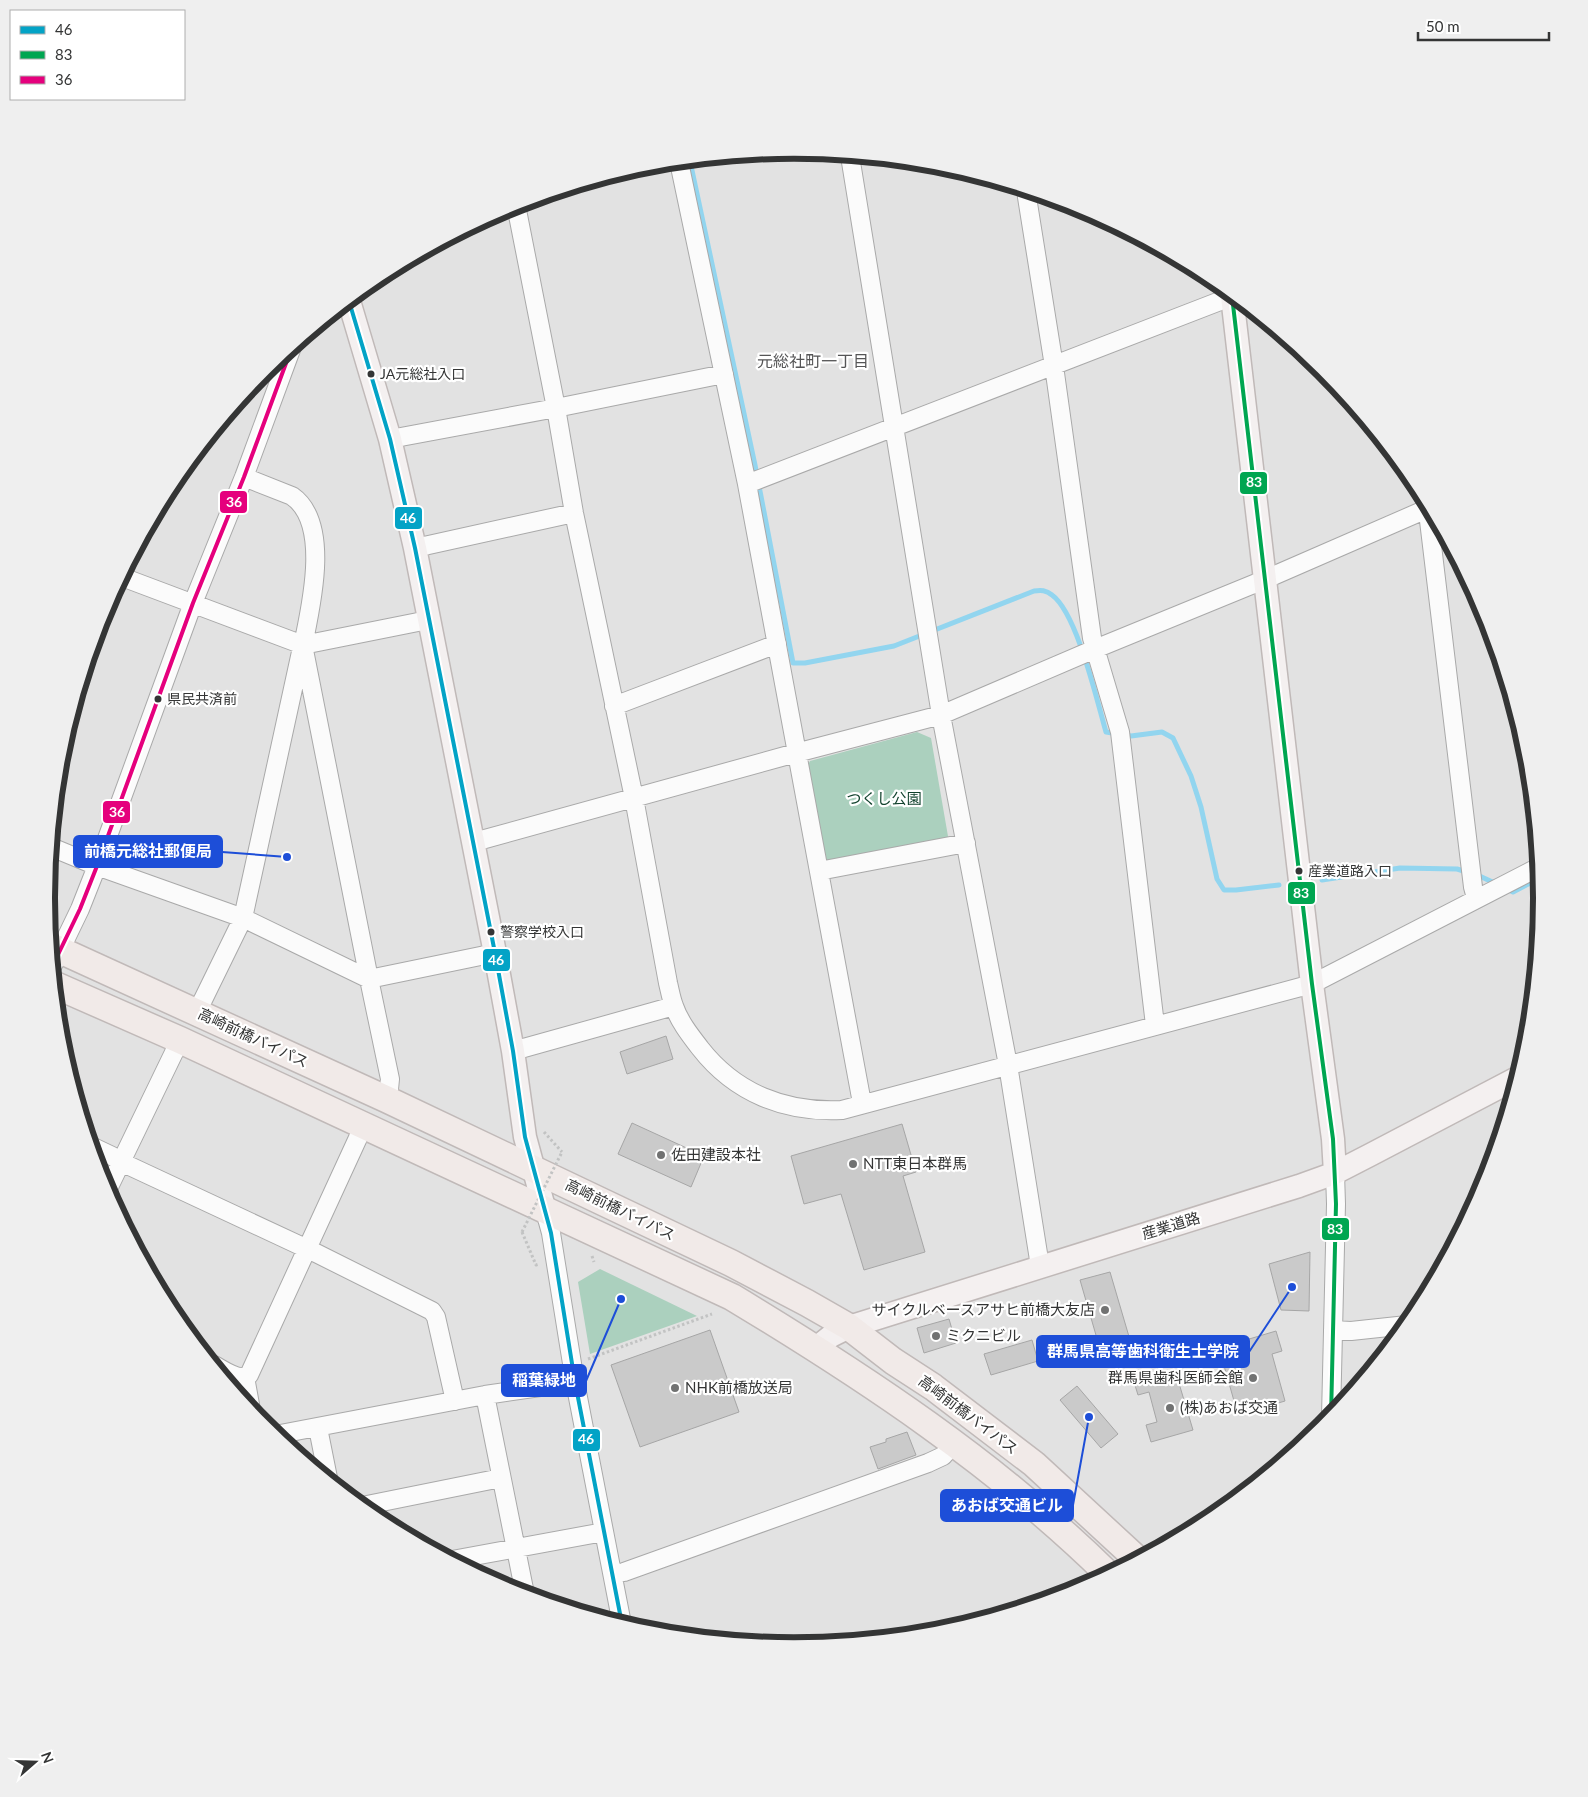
<svg xmlns="http://www.w3.org/2000/svg" width="1588" height="1797" viewBox="0 0 1588 1797" font-family="Lato,'Noto Sans JP',sans-serif">
<style>
.green{fill:#abd0be}
.lines{fill:none;stroke-linecap:round;stroke-linejoin:round}
.stream{stroke:#92d5ef;stroke-width:5}
.building{fill:#cacaca;stroke:#a6a6a6}
.minor-casing{stroke:#a9a9a9;stroke-width:20}
.major-casing{stroke:#c0b9b8;stroke-width:25}
.highway-casing{stroke:#c0b9b8;stroke-width:29}
.path{stroke:#c2c3c3;stroke-width:3;stroke-dasharray:2.5 2.5;stroke-linecap:butt}
.minor{stroke:#fbfbfb;stroke-width:18}
.major{stroke:#f4f0f0;stroke-width:22}
.highway{stroke:#f1eae8;stroke-width:26}
.path-bridge{stroke:#c2c3c3;stroke-width:3;stroke-dasharray:2.5 2.5;stroke-linecap:butt}
.bus-1-casing{stroke:#fff;stroke-width:8}
.bus-2-casing{stroke:#fff;stroke-width:8}
.bus-3-casing{stroke:#fff;stroke-width:8}
.bus-1{stroke:#03a3c6;stroke-width:4}
.bus-2{stroke:#00a651;stroke-width:4}
.bus-3{stroke:#e5007d;stroke-width:4}
.bus-dot{fill:#343535;stroke:#fff;stroke-width:2}
.poi-dot{fill:#717272;stroke:#fff;stroke-width:2}
.labels{text-anchor:middle;stroke-width:4.5;stroke-linejoin:round;paint-order:stroke}
.bus-label{font-size:14px;fill:#343535;stroke:#fff;text-anchor:start}
.park-label{font-size:15px;fill:#11422d;stroke:#fff}
.street-label{font-size:15px;fill:#343535;stroke:#fff}
.poi-label{font-size:15px;fill:#343535;stroke:#fff;text-anchor:start}
.neighbourhood-label{font-size:16px;fill:#555556;stroke:#fff}
.rim{fill:none;stroke:#343535;stroke-width:6}
.leader{fill:none;stroke:#1d4ed8;stroke-width:2}
.callout-dot{fill:#1d4ed8;stroke:#fff;stroke-width:2}
.callout{fill:#1d4ed8;stroke:#1d4ed8;stroke-width:2}
.callout-label{font-size:16px;text-anchor:middle;font-weight:bold;fill:#fff}
.line-badge{stroke:#fff;stroke-width:2}
.badge-label{font-size:14px;text-anchor:middle;font-weight:bold;fill:#fff}
</style>
<rect width="100%" height="100%" fill="#e2e2e2"/>
<path class="green" d="M917 732 931 738 949 842 829 867 820 861 804 772 810 761Z
M600 1269 697 1316 590 1354 578 1282Z"/>
<g class="lines">
<path class="stream" d="M690 161 755 465 793 663H805L894 646 1034 591C1041 590 1046 590 1052 595 1077 613 1097 701 1106 732L1131 736 1162 732 1173 738 1191 776 1201 807 1217 879 1224 890H1236L1279 885
M1475 874 1497 884
M1322 880 1400 868 1457 869 1467 872
M1507 889 1513 892 1540 878"/>
</g>
<path class="building" d="M666 1036 673 1059 627 1074 620 1052Z
M632 1123 704 1156 691 1187 618 1154Z
M902 1124 916 1172 903 1176 925 1252 864 1270 841 1194 804 1204 791 1156Z
M1310 1252 1309 1311 1281 1310 1269 1264Z
M1110 1272 1130 1340 1100 1349 1080 1280Z
M949 1319 956 1343 924 1353 917 1328Z
M710 1330 739 1412 640 1447 611 1365Z
M1276 1331 1282 1351 1272 1354 1285 1401 1238 1415 1219 1348Z
M1032 1340 1038 1361 991 1375 984 1354Z
M1175 1370 1193 1430 1151 1442 1146 1425 1157 1422 1149 1392 1138 1395 1134 1382Z
M1077 1386 1118 1434 1101 1448 1060 1400Z
M907 1432 916 1455 878 1469 870 1447 886 1442V1439Z"/>
<g class="lines">
<g class="minor-casing">
<path id="minor" d="M850 156 941 715 1008 1065 1040 1266
M679 162 747 484 862 1103
M1026 191 1054 366 1092 638 1120 732 1155 1025
M516 205 556 408 574 513 634 798 668 983C670 991 671 998 674 1006 679 1021 690 1035 700 1048 735 1093 785 1113 842 1110L1312 984 1539 867
M390 439 556 408 724 374
M244 477 292 496C331 523 311 606 303 645L369 979 390 1079 389 1089 386 1099
M747 484 1233 296
M1427 504 1473 887 1476 898
M415 548 574 513
M122 577 303 645 428 620
M614 706 777 644
M474 842 796 753 941 715 1095 649 1266 579 1429 508
M51 847 97 866 243 918 369 979 495 953
M819 871 966 843
M53 965 80 909 97 866 193 603 244 477 292 347
M197 1012 243 918 301 652
M513 1051 674 1006
M91 1146 112 1156 121 1162 316 1253 432 1311 436 1317 455 1401
M107 1191 180 1040
M545 1211 551 1233 575 1382 622 1624
M1333 1330 1351 1331 1407 1325
M214 1365C224 1370 239 1382 249 1375L363 1127
M245 1377 251 1410
M485 1395 525 1594
M1331 1417 1336 1204 1335 1173
M318 1428 328 1478
M275 1435 485 1395 575 1382
M362 1506 501 1478
M452 1560 604 1532
M613 1574 624 1572 928 1463 943 1456 954 1443"/>
</g>
<g class="major-casing">
<path id="major" d="M1232 296 1312 984 1333 1139 1335 1173
M349 301 390 439 415 548 495 953 513 1051 525 1137 545 1211
M816 1348 831 1336 849 1327 1299 1186 1335 1173 1370 1155 1517 1078"/>
</g>
<g class="highway-casing">
<path id="highway" d="M51 946 386 1099 731 1263 807 1303 849 1327 893 1361 933 1387 1034 1464 1137 1559
M55 985 180 1040 732 1297C866 1378 996 1464 1108 1574"/>
</g>
<path class="path" d="M544 1132 562 1152
M522 1232 536 1265 539 1264
M592 1256 594 1262
M588 1359 712 1314"/>
<use href="#minor" class="minor"/>
<use href="#major" class="major"/>
<use href="#highway" class="highway"/>
<path class="path-bridge" d="M522 1232 562 1152"/>
<g class="bus-1-casing">
<path id="bus-1" d="M349 301 390 439 415 548 495 953 513 1051 525 1137 551 1233 575 1382 622 1624"/>
</g>
<g class="bus-2-casing">
<path id="bus-2" d="M1232 296 1312 984 1333 1139 1336 1204 1331 1417"/>
</g>
<g class="bus-3-casing">
<path id="bus-3" d="M53 965 80 909 97 866 193 603 244 477 292 347"/>
</g>
<use href="#bus-1" class="bus-1"/>
<use href="#bus-2" class="bus-2"/>
<use href="#bus-3" class="bus-3"/>
</g>
<g class="bus-dot">
<circle cx="371" cy="374" r="4.5"/>
<circle cx="158" cy="699" r="4.5"/>
<circle cx="1299" cy="871" r="4.5"/>
<circle cx="491" cy="932" r="4.5"/>
</g>
<g class="poi-dot">
<circle cx="661" cy="1155" r="5"/>
<circle cx="853" cy="1164" r="5"/>
<circle cx="1105" cy="1310" r="5"/>
<circle cx="936" cy="1336" r="5"/>
<circle cx="1253" cy="1378" r="5"/>
<circle cx="675" cy="1388" r="5"/>
<circle cx="1170" cy="1408" r="5"/>
</g>
<g class="labels">
<g class="bus-label">
<text x="380" y="379">JA元総社入口</text>
<text x="167" y="704">県民共済前</text>
<text x="1308" y="876">産業道路入口</text>
<text x="500" y="937">警察学校入口</text>
</g>
<g class="park-label">
<text x="884" y="804">つくし公園</text>
</g>
<g class="street-label">
<text transform="translate(253 1038) rotate(25)" y="5">高崎前橋バイパス</text>
<text transform="translate(620 1210) rotate(26)" y="5">高崎前橋バイパス</text>
<text transform="translate(1171 1226) rotate(-17)" y="5">産業道路</text>
<text transform="translate(968 1415) rotate(37)" y="5">高崎前橋バイパス</text>
</g>
<g class="poi-label">
<text x="671" y="1160">佐田建設本社</text>
<text x="863" y="1169">NTT東日本群馬</text>
<text x="1095" y="1315" text-anchor="end">サイクルベースアサヒ前橋大友店</text>
<text x="946" y="1341">ミクニビル</text>
<text x="1243" y="1383" text-anchor="end">群馬県歯科医師会館</text>
<text x="685" y="1393">NHK前橋放送局</text>
<text x="1180" y="1413">(株)あおば交通</text>
</g>
<g class="neighbourhood-label">
<text x="813" y="367">元総社町一丁目</text>
</g>
</g>
<path d="M0 0H1588V1797H0ZM55 898a739 739 0 1 1 1478 0a739 739 0 1 1-1478 0Z" fill="#efefef" fill-rule="evenodd"/>
<path class="rim" d="M55 898a739 739 0 1 1 1478 0a739 739 0 1 1-1478 0Z"/>
<path class="leader" d="M287 857L222 852M1292 1287L1249 1352M621 1299L586 1381M1089 1417L1073 1505"/>
<g class="callout-dot">
<circle cx="287" cy="857" r="5"/>
<circle cx="1292" cy="1287" r="5"/>
<circle cx="621" cy="1299" r="5"/>
<circle cx="1089" cy="1417" r="5"/>
</g>
<g class="callout">
<rect x="74" y="836" width="148" height="31" rx="5"/>
<rect x="1037" y="1336" width="212" height="31" rx="5"/>
<rect x="502" y="1365" width="84" height="31" rx="5"/>
<rect x="941" y="1490" width="132" height="31" rx="5"/>
</g>
<g class="callout-label">
<text x="148" y="857">前橋元総社郵便局</text>
<text x="1143" y="1357">群馬県高等歯科衛生士学院</text>
<text x="544" y="1386">稲葉緑地</text>
<text x="1007" y="1511">あおば交通ビル</text>
</g>
<g class="line-badge">
<rect x="1239" y="471" width="29" height="24" rx="5" fill="#00a651"/>
<rect x="219" y="490" width="29" height="24" rx="5" fill="#e5007d"/>
<rect x="394" y="506" width="29" height="24" rx="5" fill="#03a3c6"/>
<rect x="102" y="800" width="29" height="24" rx="5" fill="#e5007d"/>
<rect x="1287" y="881" width="29" height="24" rx="5" fill="#00a651"/>
<rect x="482" y="948" width="29" height="24" rx="5" fill="#03a3c6"/>
<rect x="1321" y="1217" width="29" height="24" rx="5" fill="#00a651"/>
<rect x="572" y="1428" width="29" height="24" rx="5" fill="#03a3c6"/>
</g>
<g class="badge-label">
<text x="1254" y="487">83</text>
<text x="234" y="507">36</text>
<text x="408" y="523">46</text>
<text x="117" y="817">36</text>
<text x="1301" y="898">83</text>
<text x="496" y="965">46</text>
<text x="1335" y="1234">83</text>
<text x="586" y="1444">46</text>
</g>
<rect x="10" y="10" width="175" height="90" fill="#ffffff" stroke="#aeaeae"/>
<rect x="20" y="26" width="25" height="8" fill="#03a3c6" stroke="#aeaeae"/>
<text x="55" y="35" font-size="15" fill="#343535">46</text>
<rect x="20" y="51" width="25" height="8" fill="#00a651" stroke="#aeaeae"/>
<text x="55" y="60" font-size="15" fill="#343535">83</text>
<rect x="20" y="76" width="25" height="8" fill="#e5007d" stroke="#aeaeae"/>
<text x="55" y="85" font-size="15" fill="#343535">36</text>
<g transform="translate(35 1762) rotate(70)" stroke="#ffffff" stroke-width="4" paint-order="stroke">
<path d="M0-4L9 19L0 12L-9 19Z" fill="#343535"/>
<text y="-8" font-size="14" font-weight="bold" text-anchor="middle" fill="#343535">N</text>
</g>
<path d="M1418 32v8h131v-8" fill="none" stroke="#343535" stroke-width="2.5"/>
<text x="1426" y="32" font-size="15" fill="#343535" stroke="#ffffff" stroke-width="4" paint-order="stroke">50 m</text>
</svg>
